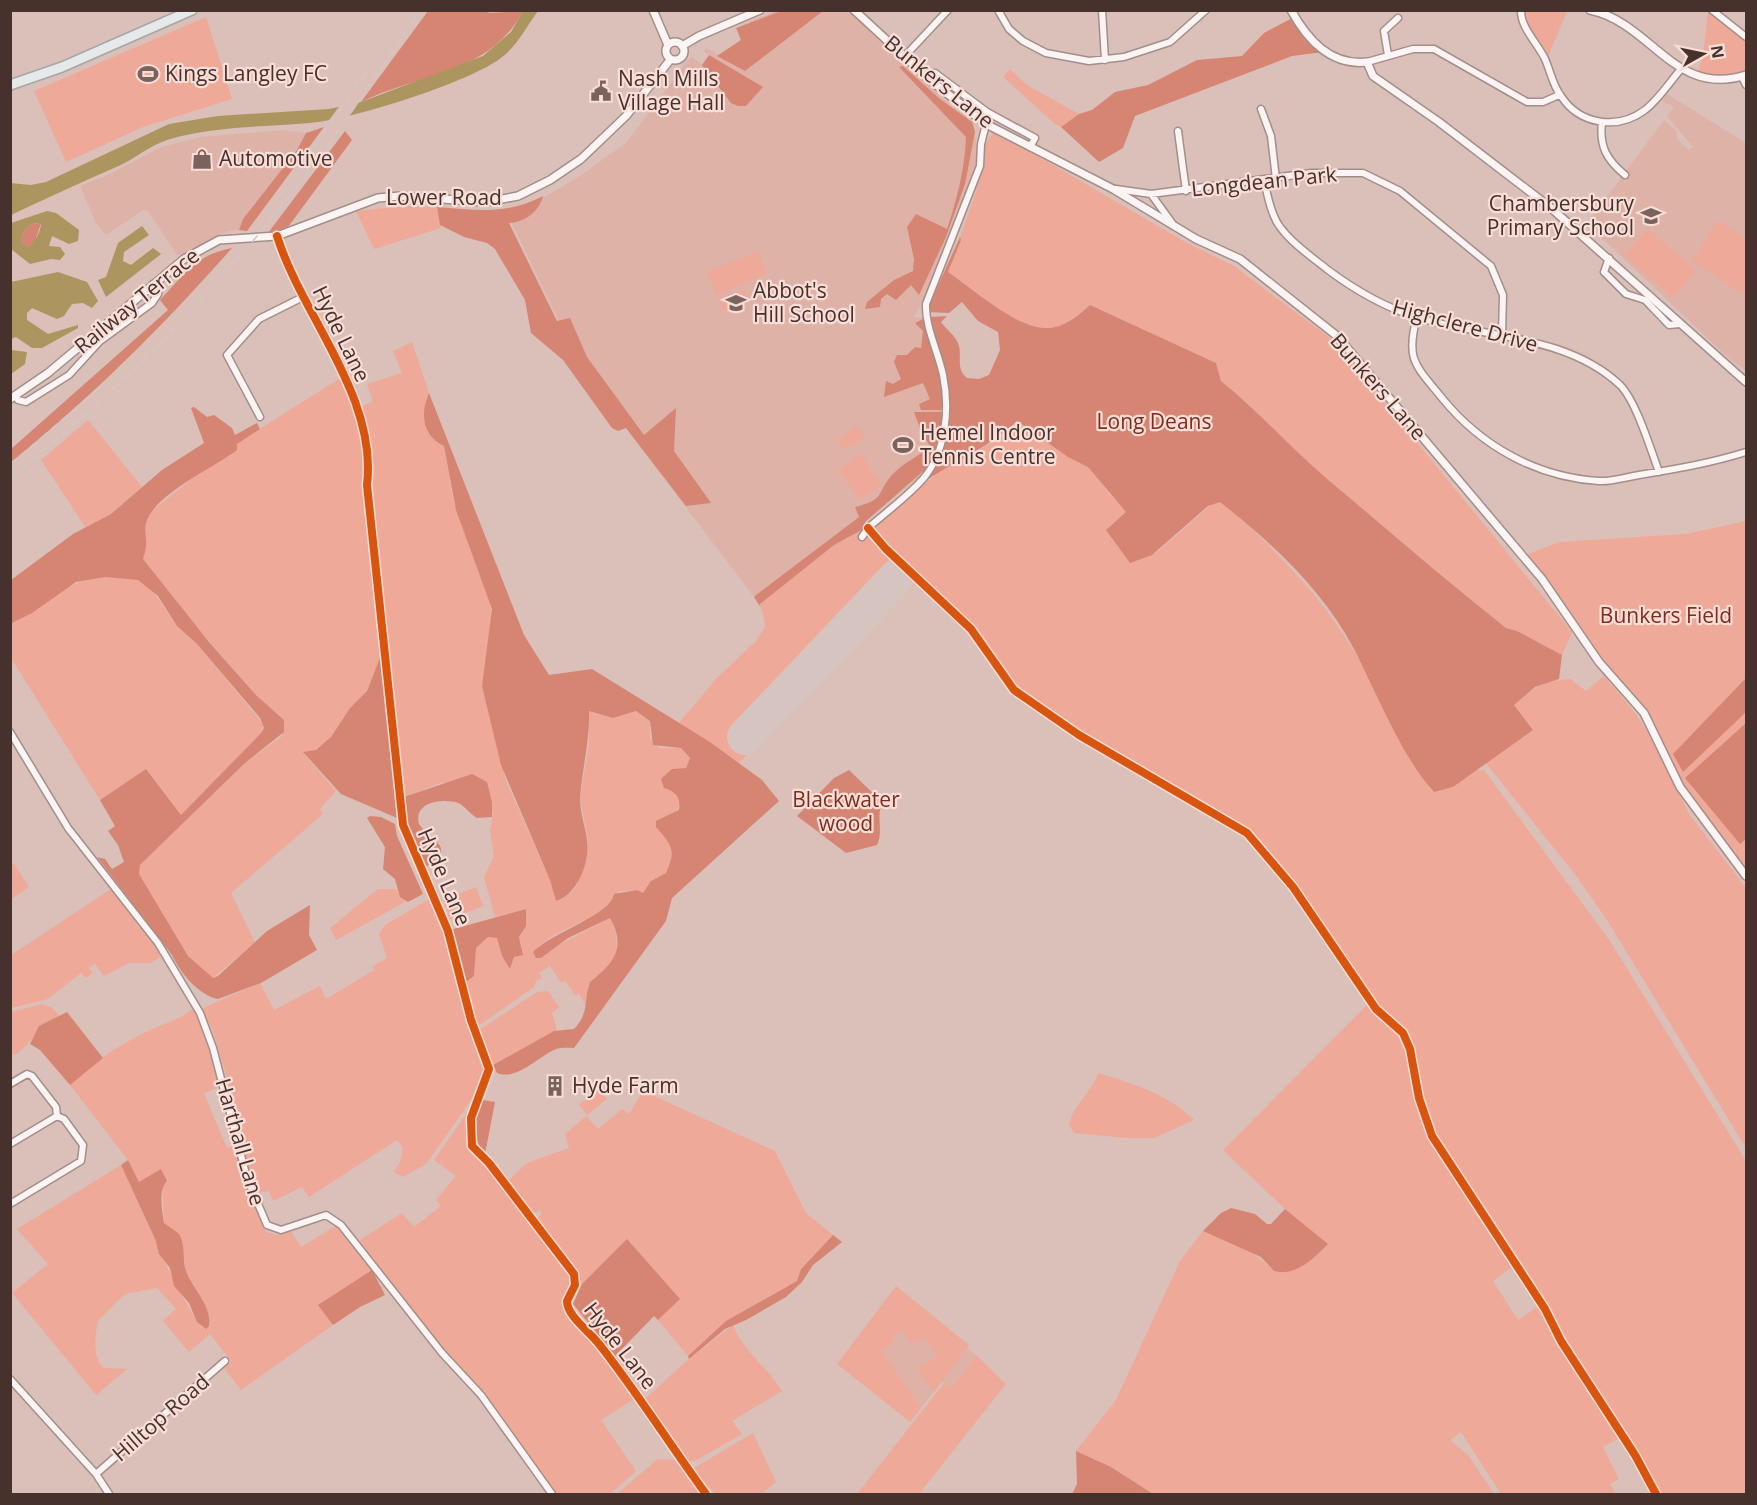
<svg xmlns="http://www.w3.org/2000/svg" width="1757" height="1505" viewBox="0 0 1757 1505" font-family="'Open Sans',sans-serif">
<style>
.built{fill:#dfb2a8}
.green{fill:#efa999}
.forest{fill:#d68573}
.water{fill:#ac955f;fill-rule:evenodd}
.pier{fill:#dbbfb9}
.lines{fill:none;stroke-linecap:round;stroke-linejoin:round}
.runway{stroke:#d6c4c0;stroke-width:36}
.minor-casing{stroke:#a38e89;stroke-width:9}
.tertiary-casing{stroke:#a38e89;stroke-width:10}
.primary-casing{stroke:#a6a6a6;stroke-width:12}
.minor{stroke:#faf5f4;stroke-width:6}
.tertiary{stroke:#faf5f4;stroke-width:7}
.primary{stroke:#e5e9ea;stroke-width:9}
.rail{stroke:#d1c8c7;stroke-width:1.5;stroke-dasharray:9 4.5;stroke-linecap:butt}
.cycleway-casing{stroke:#f9ded8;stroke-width:11}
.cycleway{stroke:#d8550f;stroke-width:8}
.labels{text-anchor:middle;stroke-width:4.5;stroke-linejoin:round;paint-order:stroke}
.poi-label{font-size:21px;fill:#46312c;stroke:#f9ded8;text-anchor:start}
.street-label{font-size:21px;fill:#46312c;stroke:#f9ded8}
.park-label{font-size:21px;fill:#7e2d1c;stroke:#f9ded8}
</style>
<rect width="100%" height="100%" fill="#dbbfb9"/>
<path class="built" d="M776 11H849L895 50 899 58 949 104 974 122 977 155 975 170 929 289 914 317 925 318 945 405 944 428 925 472 865 522 860 516 754 597 622 423 566 335 511 222 502 211H512L541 199 580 176 626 143 688 60 692 57 703 65 710 55 704 52 706 48 747 70 766 55 750 21Z
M1667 94 1746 143V371L1722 352 1587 224 1664 120 1676 131 1678 140 1689 150 1693 147 1667 116 1674 107 1662 101Z
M282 130 306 133 297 150 243 219 239 230 228 231 184 255H177L148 211 143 210 106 235 96 223 80 186 110 174 161 147 201 137Z
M902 1330 912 1344 924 1337 937 1356 918 1369 934 1392 921 1408 882 1351 895 1342 892 1337Z
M967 1348 976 1355 952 1388 941 1381Z"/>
<path class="green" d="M1521 10 1567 11 1546 62 1521 21Z
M1708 11H1712L1746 37V75L1696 77 1703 56Z
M206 17 232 99 143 127 66 162 34 91Z
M1010 69 1027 85 1079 114 1061 127 1055 124 1003 77Z
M993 133 1015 143 1187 243 1234 266 1334 341 1572 632 1562 655 1517 631 1506 628C1445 579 1386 528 1326 478 1290 447 1258 411 1221 381L1216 363 1090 305C1078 316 1063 329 1045 328 1015 327 973 289 948 272L976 192 985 144Z
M404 206 437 207 441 228 374 249 356 211Z
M1717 220 1746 239V296L1692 261Z
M1648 229 1696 271 1673 298 1624 255Z
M758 251 767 274 716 295 707 272Z
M744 289 749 301 723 312 718 299Z
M412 342 429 393 426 399 444 446 454 503 490 603 492 619 482 686 506 781 550 880 556 900 572 892 577 885 587 853 588 841 580 798 589 743V711L613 718 636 711 650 721V738L659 748H681L690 758 686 768H681L664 787C695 800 672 815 660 831 674 843 674 857 666 873L651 881 644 894 637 890 619 891C597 925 560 923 533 952L555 947 610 918C619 934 620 957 606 971 600 977 593 979 588 986L587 1008 579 993 576 996 565 981 561 983 550 966 539 973 542 978 536 981 534 987 477 1027 466 982 474 976 476 948 488 937 498 938 502 956 510 968 514 957 521 955 522 947 519 937 526 926V909L495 917 484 877 494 856 490 831 493 814 443 782 404 797 377 558 372 460 358 407 373 402 367 384 402 373 393 351Z
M342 377 363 440 366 458 364 509 381 655 367 691 350 708 331 737 319 748 305 755 336 791 320 809 323 814 231 893 255 942 213 978C180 958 158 907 139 874L140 865 245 763 282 736 284 720 257 696 187 616 143 559 146 522 152 511 195 476 231 455 236 444Z
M88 420 142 487 111 514 86 528 41 460Z
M1018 423 1074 460 1090 467 1110 495 1125 509 1129 562 1156 553 1213 503 1222 502C1273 547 1319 593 1354 651 1382 697 1400 748 1432 791L1452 788 1473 770H1484L1610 941 1746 1161V1494H1660L1493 1219 1455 1169 1436 1136 1421 1090 1411 1040 1379 1006 1285 871 1243 829 1062 721 1012 683 968 625 889 548 874 526 938 473 997 440Z
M858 426 865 437 844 450 837 440Z
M861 454 882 484 860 500 838 470Z
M1746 521V876L1680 787 1644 713 1596 656 1526 555 1559 542 1686 534Z
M867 527 887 553 917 582 739 763 710 742 678 724 715 680 756 641 765 627 763 612 759 605 834 545Z
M105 577 138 580 150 587 177 626 197 644 263 724 261 733 181 815 146 769 100 800 11 658V624C47 605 63 580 105 577Z
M1604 676 1635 713 1650 736 1689 814 1746 888V1148L1607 920 1574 873 1485 762 1533 730 1514 705C1530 689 1546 680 1570 679L1586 691Z
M11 862 14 864 29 887 11 899Z
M476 887 483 906 450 919 443 900Z
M111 889 163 955 151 963H129L104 976 95 964 89 968 93 973 86 978 81 973 48 999 11 1008V955Z
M378 889H396L405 902 336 940 330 928Z
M431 898 446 931 487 1066 484 1082 426 1164 403 1177 394 1172 400 1162 403 1148 397 1140 309 1197 302 1187 273 1201 269 1191 258 1193 252 1183 227 1078 212 1029 201 1009 260 983 274 1010 320 986 326 999 374 970 373 966 387 958 379 934 385 925Z
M548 991 559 1007 552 1013 557 1030 493 1065 478 1031 537 992Z
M41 1004 52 1007 59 1016C33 1029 36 1040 15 1055L11 1052V1012Z
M1368 1004C1376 1018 1392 1022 1401 1035 1415 1054 1414 1098 1424 1123 1436 1155 1458 1180 1477 1208 1490 1226 1500 1248 1512 1267L1493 1281 1518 1320 1539 1306 1621 1437 1603 1447 1619 1479 1610 1484 1616 1494H1501L1461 1432 1450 1440 1469 1456 1494 1494H1153L1111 1467 1076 1451 1116 1400 1180 1261 1203 1231C1230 1240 1254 1251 1274 1271 1300 1272 1310 1262 1328 1244L1285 1209 1223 1150Z
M195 1007 221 1086 204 1093 227 1148 238 1145 244 1179 266 1232 278 1235 290 1230 301 1247 339 1224 372 1270 319 1305 333 1325 241 1390 224 1368 231 1361 210 1334 189 1352 163 1321 176 1309 157 1288 125 1294 98 1321C95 1335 92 1357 104 1368L127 1369 96 1395 12 1293 48 1264 17 1229 121 1165 156 1241C160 1255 195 1326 206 1329L203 1300 186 1272 181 1239 164 1223 162 1170 139 1182 128 1160 70 1085C91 1064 116 1047 142 1034 161 1024 179 1021 195 1007Z
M1098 1073C1134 1084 1166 1093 1194 1120L1154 1138H1127L1074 1133 1069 1125C1073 1105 1092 1092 1098 1073Z
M599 1089 607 1099 587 1115 579 1105Z
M643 1091 775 1151 806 1213 833 1235 801 1268 797 1281 726 1321 688 1356 658 1320 679 1299 627 1240 582 1284 577 1281 572 1265 536 1221 542 1213 539 1210 531 1215 507 1182 527 1163 569 1148 565 1134 586 1116 598 1129 622 1109 629 1114Z
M467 1113V1136L470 1148 488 1166 568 1269 574 1279 563 1306 612 1362 634 1399 601 1420 636 1471 610 1494H554L500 1422 483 1392 433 1339 359 1243 360 1240 402 1213 414 1227 441 1206 436 1200 456 1176 434 1160Z
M896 1286 969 1345 934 1392 917 1369 937 1356 924 1337 912 1345 902 1330 892 1337 895 1342 882 1351 921 1408 910 1422 837 1364Z
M733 1325C742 1350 768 1368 782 1391L732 1421 742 1434 697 1460 686 1463 644 1400 684 1363Z
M976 1355 1006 1384 919 1494H857L944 1383 952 1388Z
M753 1433 776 1482 762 1494H715L693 1470 694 1468Z
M658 1459 678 1460 703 1494H617Z"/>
<path class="forest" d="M477 10 491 13 523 11C489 75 420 73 361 102L428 11Z
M781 11H823L745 71 717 56 741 40 736 28Z
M1296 16 1323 52 1292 56 1135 116 1123 148 1099 162 1061 127 1079 114 1092 110 1115 92 1148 85 1197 60 1242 56 1264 33Z
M709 55 763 87 746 106H738L731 103 702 65Z
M903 66 940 99 972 122 975 132 965 184 946 237 919 295 911 285 896 300 887 294 881 299 880 307 865 309 867 302 894 280 913 271 914 259 907 227 916 214 947 229C957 199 965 168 966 137L899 67Z
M324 127 247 231 239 230 243 219 297 150 306 133Z
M345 131 352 140 288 227 268 233Z
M543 196C539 212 525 222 509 223L557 321 570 318 587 357 644 435 676 408 674 451 711 503 686 506 626 428 618 431 612 428 563 360 531 333 525 300 495 249 487 243 464 237 440 225 437 207C476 210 507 215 543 196Z
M41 223 35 242 29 247 21 242C23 230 27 223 41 223Z
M960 237 961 240 948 272C973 289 1015 327 1045 328 1063 329 1078 316 1090 305L1216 363 1221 381C1258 411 1290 447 1326 478 1386 528 1444 579 1506 628L1517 631 1562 655 1559 679 1535 687 1514 705 1533 730 1453 787 1434 792C1403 759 1375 690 1354 649 1322 589 1272 543 1220 502L1208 506 1152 555 1130 563 1106 530 1126 512 1088 467 1068 457 1017 421C991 446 957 460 927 480L925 477 938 458 947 384 930 317 947 316 941 322C946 329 953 334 957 341 964 353 954 368 967 378L979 379 989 375 1000 350 998 332 978 321 962 302 949 313 926 312Z
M232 248C165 324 91 398 11 462V449L168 310 160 300C184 275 195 255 232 248Z
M923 319C928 333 949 401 941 410H921L919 404 930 399 923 383 884 397 886 381 893 384 901 379 894 362 897 355H907L915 347 921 348 923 331 915 323Z
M429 393 524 635 549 675 592 669 710 742 762 780 779 801 672 898 666 921 574 1048C567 1048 560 1047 554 1050 538 1057 516 1081 497 1073L493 1065 554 1031 574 1029C590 1012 583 1002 590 982 613 964 627 948 610 918L568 938 541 958H536L533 952C552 932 611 915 614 894L637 890 643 893 651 881 666 873C677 849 671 845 656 827V821L679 810C681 797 676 792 664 788L661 779 672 769 686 768 690 758 681 748 653 745 650 721 636 711 613 718 589 711C590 741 582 769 580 798 580 813 585 826 587 840 590 862 578 894 556 901L550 880 501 765 482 686 492 609 456 510 444 446C422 436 420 413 429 393Z
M194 407 207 417 214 415 232 428 235 435 257 423 260 429 237 444V450C214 468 154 494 146 523 144 531 147 538 146 546 146 550 144 555 143 559L209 642 257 696 284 720V732L245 763 140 865 139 874 188 956 213 978 218 976 267 931 310 905 309 935 317 950 261 983 218 999C198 995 180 972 172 955L97 857 105 859 112 869 124 862 118 845 108 831 115 826 100 800 146 769 181 815 261 733 264 728 260 718 197 644 177 626 158 596 138 580 105 577 76 582 32 613 10 624 11 580 73 534 111 514 162 470 204 443 191 408Z
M914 412H941L944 416 938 450 929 466 865 522 867 527 834 545 759 605 754 597 756 595 859 517 855 507C887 499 875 494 892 475 902 464 919 455 931 447L922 434Z
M381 655 399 817 397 818 341 794 303 752 316 750 331 737 350 708 367 691Z
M1746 678V712L1683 772 1673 754Z
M1746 723V839L1740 844 1685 778Z
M849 770 883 803C875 814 884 831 877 845L846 853 797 816 834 778Z
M472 774 487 782 492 802V817L477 818C470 814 465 806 458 803 442 798 413 802 419 824 434 845 458 845 423 869L410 836 404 797Z
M370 816 381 817 395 824 397 836 423 894 408 902 400 897 395 879 383 869 385 847 367 818Z
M526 909V926L519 937 523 955 514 957 510 969 502 956 497 938 488 937 476 948 474 976 466 982 450 930Z
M67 1012 103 1058 70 1085 40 1050 30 1044 39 1026Z
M482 1100 495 1102 485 1154C470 1136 474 1120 482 1100Z
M128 1160 139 1182 161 1169 167 1181C158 1190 162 1211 164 1223 169 1227 175 1230 179 1234 186 1245 182 1260 186 1271 193 1289 212 1306 209 1326L206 1329 197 1322 189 1303 174 1286 170 1268 159 1254 156 1241 121 1165Z
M1231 1208 1255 1214 1267 1224H1271L1285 1209 1328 1244C1314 1258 1296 1277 1274 1271L1261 1257 1203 1231 1221 1213Z
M833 1235 842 1242 813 1265 802 1282 786 1297 746 1320 725 1329 689 1359 688 1356 726 1321 797 1281 801 1269Z
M627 1239 680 1299 658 1320 654 1316 618 1353 626 1364 624 1366 573 1304 582 1284Z
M372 1270 385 1295 360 1307 333 1325 318 1305Z
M1076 1451 1111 1467 1153 1494H1072L1077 1484Z"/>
<path class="water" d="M523 11H538C526 27 518 45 502 57 472 82 349 120 310 123 263 127 216 126 170 139 149 145 134 160 114 168 79 183 45 199 11 215L10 183 31 185 46 182 169 124 218 116 329 109 361 102 483 56 511 32Z
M47 211 56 213 79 230 78 241 69 244 52 236 49 246 60 247 65 254 60 260 51 259 30 264 11 249V223ZM36 223H41C41 232 35 241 29 247L21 242C23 231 25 226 36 223Z
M142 226 149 235 124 252 123 261 131 265 153 248 161 254 106 297 98 280 106 277 118 243Z
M58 272 87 282 98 301 92 308 83 303 72 304 64 316 57 319 32 308 27 313V320L48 334 78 325V328L42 348H32L16 337 11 339V282Z
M11 350 27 352 25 364 11 374Z"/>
<path class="pier" d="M362 98 348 118 327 123 341 104Z"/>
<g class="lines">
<path class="runway" d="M745 737 897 577"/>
<g class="minor-casing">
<path id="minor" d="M998 10 1009 29 1023 41 1046 53 1089 61 1124 57 1170 42 1206 10
M1102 10 1105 60
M1521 10C1520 27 1538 44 1545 59 1550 70 1553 86 1561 96 1579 124 1617 131 1645 110 1659 99 1669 83 1681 69
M1712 10 1746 37
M1388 55 1384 31 1398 18
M905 56 948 10
M1367 62 1413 49H1434L1527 102H1543L1559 95
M935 73 987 112 1035 138 1030 147
M1742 77 1746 85
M1261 109 1271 136 1276 179
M1602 122C1599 147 1607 160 1625 175
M1178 131 1186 191
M1264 181C1267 192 1269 205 1274 216 1281 236 1312 257 1328 270 1355 290 1384 307 1416 317 1482 338 1566 334 1620 385 1636 401 1651 450 1659 472
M1116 189 1151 194 1311 173H1363L1400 191 1491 266 1503 295 1502 335
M1151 194 1172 223
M277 236C302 316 378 397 367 485L403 825 448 931 471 1020 489 1069 471 1118 472 1146 489 1163 574 1274 575 1285 567 1301C567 1316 589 1331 599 1344 637 1392 670 1445 706 1494
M1609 258 1604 272 1626 294 1645 300 1669 325 1680 324
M1417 317C1405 360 1416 366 1442 398 1481 446 1536 477 1599 481 1611 482 1626 477 1639 475 1676 469 1711 463 1746 452
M15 396 18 400 26 402 69 375 100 341 152 303 158 294V289L153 284
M260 417 227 355 259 319 303 297
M862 537 868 528C886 512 907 497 923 479 946 452 950 409 943 375 938 351 925 327 926 304L980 166 981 144 986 124
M10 732 68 828 158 943 200 1013 213 1048 247 1178 267 1225 281 1230 326 1215 341 1225 442 1353 481 1395 552 1494
M10 1084 27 1074 32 1076 56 1107 57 1116
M10 1144 57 1116
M10 1204 81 1161 83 1145 64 1119 57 1116
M10 1379 96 1474 109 1494
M96 1474 225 1361"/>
</g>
<g class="tertiary-casing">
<path id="tertiary" d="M653 10 668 45
M854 10 930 80 986 124 1113 189 1196 239 1240 259 1337 336 1542 579 1599 662 1644 713 1680 787 1746 876
M1291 10C1307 39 1330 66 1367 62L1373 76 1439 122 1551 208 1746 382
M1590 10C1652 23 1674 98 1746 75
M666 51a9 9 0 1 1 18 0a9 9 0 1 1-18 0Z
M682 46 699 36 760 10
M10 399 48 373 184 259 219 240 277 236 378 198 400 196 486 202 518 196 550 180 581 159 626 116 670 60"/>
</g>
<g class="primary-casing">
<path id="primary" d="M10 85 62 67 192 10"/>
</g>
<use href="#minor" class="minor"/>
<use href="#tertiary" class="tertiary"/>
<use href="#primary" class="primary"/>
<path class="rail" d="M314 146 366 73
M10 465 99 388
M10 477C108 401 198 310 275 214 327 150 374 79 421 10"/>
<g class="cycleway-casing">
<path id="cycleway" d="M277 236C302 316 378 397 367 485L403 825 448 931 471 1020 489 1069 471 1118 472 1146 489 1163 574 1274 575 1285 567 1301C567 1316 589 1331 599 1344 637 1392 670 1445 706 1494
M868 528 886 549 971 629 1014 690 1079 735 1247 833 1293 887 1376 1009 1403 1033 1410 1049 1419 1098 1432 1136 1545 1309 1561 1341 1635 1455 1656 1494"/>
</g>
<use href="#cycleway" class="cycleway"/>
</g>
<defs>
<g id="stadium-bare" transform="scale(1.62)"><path d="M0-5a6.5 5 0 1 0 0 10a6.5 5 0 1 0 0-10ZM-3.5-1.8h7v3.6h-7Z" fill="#7a635d" stroke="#f9ded8" stroke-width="2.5" paint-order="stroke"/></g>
<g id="civic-bare" transform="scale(1.62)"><path d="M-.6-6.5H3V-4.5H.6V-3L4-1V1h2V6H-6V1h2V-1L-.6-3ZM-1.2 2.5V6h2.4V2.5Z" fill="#7a635d" stroke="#f9ded8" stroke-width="2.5" paint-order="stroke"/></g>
<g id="shop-bare" transform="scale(1.62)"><path d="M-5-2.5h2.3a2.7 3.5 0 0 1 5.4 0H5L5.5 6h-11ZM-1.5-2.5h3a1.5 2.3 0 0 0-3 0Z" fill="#7a635d" stroke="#f9ded8" stroke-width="2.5" paint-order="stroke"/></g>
<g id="school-bare" transform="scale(1.62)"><path d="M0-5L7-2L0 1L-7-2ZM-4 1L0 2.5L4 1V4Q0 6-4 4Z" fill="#7a635d" stroke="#f9ded8" stroke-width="2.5" paint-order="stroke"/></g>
<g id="building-bare" transform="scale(1.62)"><path d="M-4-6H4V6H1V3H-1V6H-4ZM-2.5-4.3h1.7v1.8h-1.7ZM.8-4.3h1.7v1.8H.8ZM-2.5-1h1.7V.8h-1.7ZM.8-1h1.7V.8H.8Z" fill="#7a635d" stroke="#f9ded8" stroke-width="2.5" paint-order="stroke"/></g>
</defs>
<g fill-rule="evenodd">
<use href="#stadium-bare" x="148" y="74"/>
<use href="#civic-bare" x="601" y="91"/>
<use href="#shop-bare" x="202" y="159"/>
<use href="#school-bare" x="1651" y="216"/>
<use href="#school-bare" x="736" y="303"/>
<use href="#stadium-bare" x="903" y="445"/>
<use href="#building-bare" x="555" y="1086"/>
</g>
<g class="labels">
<g class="poi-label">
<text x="165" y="81">Kings Langley FC</text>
<text x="618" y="86">Nash Mills<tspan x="618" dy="24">Village Hall</tspan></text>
<text x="219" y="166">Automotive</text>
<text x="1634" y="211" text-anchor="end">Chambersbury<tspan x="1634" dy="24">Primary School</tspan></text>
<text x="753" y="298">Abbot's<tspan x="753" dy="24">Hill School</tspan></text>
<text x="920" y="440">Hemel Indoor<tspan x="920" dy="24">Tennis Centre</tspan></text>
<text x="572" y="1093">Hyde Farm</text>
</g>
<g class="street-label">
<text transform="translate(939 82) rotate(39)" y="7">Bunkers Lane</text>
<text transform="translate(1264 182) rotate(-6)" y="7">Longdean Park</text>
<text x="444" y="205">Lower Road</text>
<text transform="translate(137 301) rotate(-39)" y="7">Railway Terrace</text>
<text transform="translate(1465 326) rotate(15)" y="7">Highclere Drive</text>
<text transform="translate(341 334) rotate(64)" y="7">Hyde Lane</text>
<text transform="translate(1378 387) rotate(49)" y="7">Bunkers Lane</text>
<text transform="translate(444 877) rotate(67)" y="7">Hyde Lane</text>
<text transform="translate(240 1142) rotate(74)" y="7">Harthall Lane</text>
<text transform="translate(620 1346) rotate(52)" y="7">Hyde Lane</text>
<text transform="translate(161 1418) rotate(-41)" y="7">Hilltop Road</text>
</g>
<g class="park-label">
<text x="1154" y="429">Long Deans</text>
<text x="1666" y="623">Bunkers Field</text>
<text x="846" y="807">Blackwater<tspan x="846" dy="24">wood</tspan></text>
</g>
</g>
<rect width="1757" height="1505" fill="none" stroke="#46312c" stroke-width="24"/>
<g transform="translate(1703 54) rotate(81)" stroke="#f9ded8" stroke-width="4.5" paint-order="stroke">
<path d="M0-4.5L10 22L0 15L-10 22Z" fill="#46312c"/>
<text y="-9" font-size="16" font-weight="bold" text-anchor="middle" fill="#46312c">N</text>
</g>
</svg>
